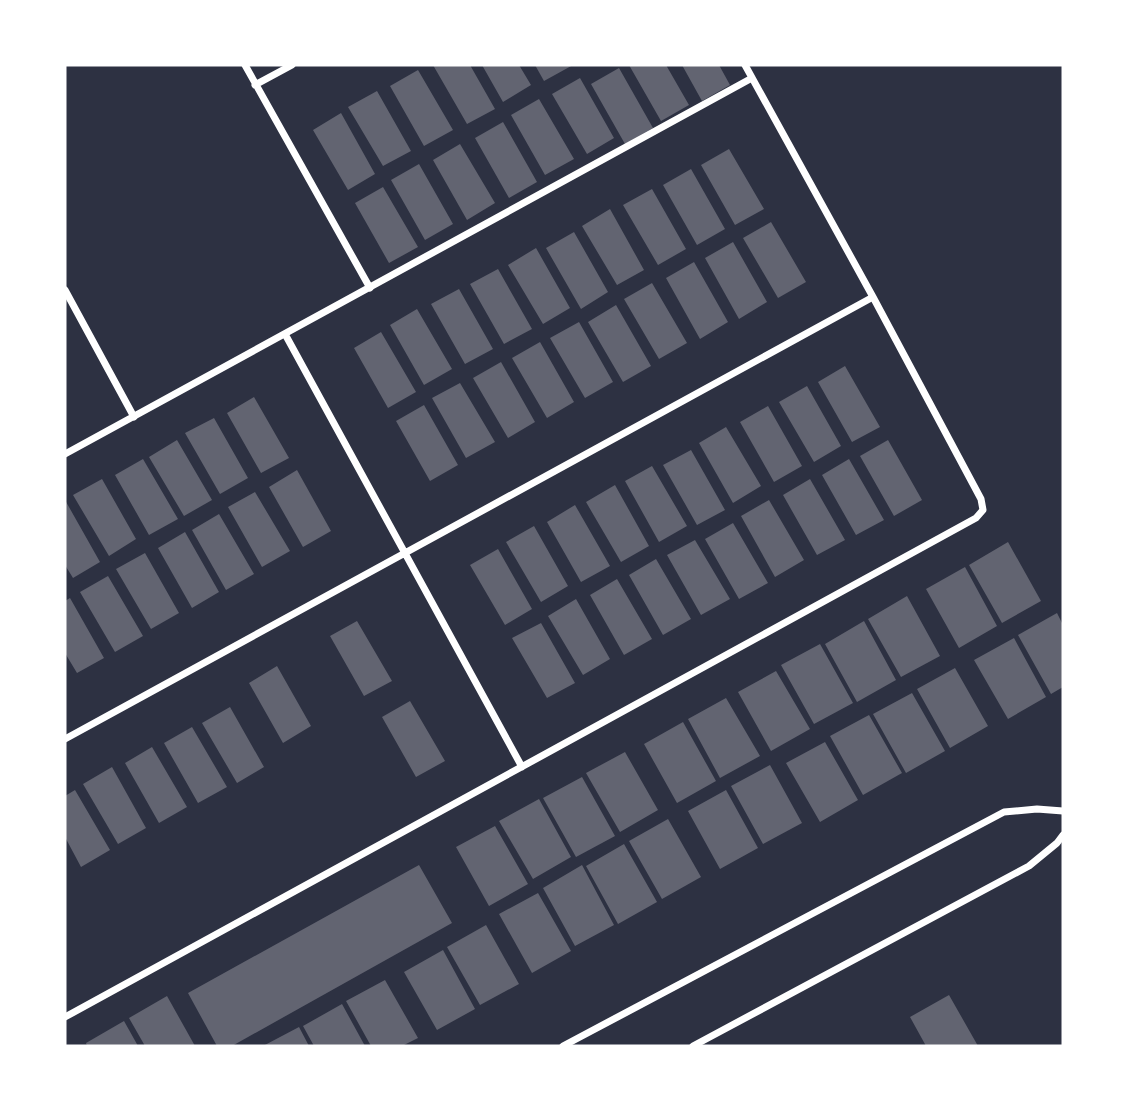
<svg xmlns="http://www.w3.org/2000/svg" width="1128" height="1111" viewBox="0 0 1128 1111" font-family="Helvetica,sans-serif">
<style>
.building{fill:#626471}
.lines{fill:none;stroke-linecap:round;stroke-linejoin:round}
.minor{stroke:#fff;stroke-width:7}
</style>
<rect width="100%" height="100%" fill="#2d3142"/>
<path class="building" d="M433 65H470L495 109 467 124Z
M482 65H519L531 85 503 102Z
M535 65H573L544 81Z
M629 65H666L689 105 661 121Z
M682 65H719L730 85 702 101Z
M619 68 653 128 625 144 591 84Z
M418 70 453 130 424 146 390 86Z
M580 78 614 138 587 154 552 94Z
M377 91 411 151 383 166 348 107Z
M539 99 574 159 545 175 511 115Z
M341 113 375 174 348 190 313 130Z
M503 122 537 182 509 198 475 138Z
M460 144 495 203 467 220 433 160Z
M729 149 764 209 735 225 701 165Z
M419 164 453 224 425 240 391 180Z
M691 169 725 229 697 245 663 185Z
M383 187 418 247 389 263 355 203Z
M652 189 686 249 658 265 623 205Z
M610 209 644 270 617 285 582 226Z
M771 222 806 282 778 298 743 238Z
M574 232 608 292 581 309 546 248Z
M733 242 767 302 739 319 705 258Z
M536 248 570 308 543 324 508 265Z
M694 262 728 322 700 339 666 278Z
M498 269 532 329 504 344 470 284Z
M652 283 687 343 659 359 624 299Z
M459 289 493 349 465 364 431 304Z
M616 305 651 366 623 382 588 322Z
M417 309 452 369 424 385 390 325Z
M579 322 613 382 585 398 550 338Z
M381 332 416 392 388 408 354 348Z
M540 342 574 402 547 418 512 358Z
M501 362 535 422 508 438 473 378Z
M845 366 880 427 852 442 818 382Z
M460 383 495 442 466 458 432 398Z
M807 386 841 446 814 462 779 402Z
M254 397 289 458 261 473 227 413Z
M424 405 458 465 430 481 396 421Z
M768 406 802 466 774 482 740 422Z
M214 418 248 478 220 494 185 433Z
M726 427 761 486 733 503 699 443Z
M177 440 212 500 184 516 149 457Z
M888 440 922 500 894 516 860 456Z
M691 450 725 510 697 525 663 465Z
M143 459 178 519 149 535 115 475Z
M849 459 884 520 856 535 822 475Z
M652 466 687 526 659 542 625 481Z
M297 470 331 531 303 547 269 487Z
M102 479 136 539 109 556 73 495Z
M810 479 845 540 817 555 783 495Z
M615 485 649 546 621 562 586 502Z
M255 492 290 551 262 567 228 507Z
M65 500 100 562 73 578 65 565Z
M769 500 804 560 775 577 741 516Z
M575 505 610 566 581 582 547 522Z
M219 514 254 574 226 590 192 530Z
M733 523 768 583 739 599 705 539Z
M534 526 568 586 541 602 506 542Z
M185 532 219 592 192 608 158 548Z
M695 540 730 599 701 615 667 555Z
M1008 542 1041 601 1002 623 969 565Z
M498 549 532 609 505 625 470 565Z
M145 553 179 613 151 629 116 569Z
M656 559 691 619 663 635 629 575Z
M965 567 997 626 959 648 926 589Z
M108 576 143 636 115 652 80 592Z
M617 579 652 639 624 655 590 595Z
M907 596 940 656 901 677 868 619Z
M70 598 104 658 77 673 65 653V601Z
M576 599 610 659 583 675 548 616Z
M1057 613 1063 625V687L1051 694 1018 635Z
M357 621 392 681 364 696 330 636Z
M864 621 896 680 857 702 825 644Z
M541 623 575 683 547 698 512 638Z
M1014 638 1046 697 1008 719 974 660Z
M820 644 853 703 814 724 781 665Z
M277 666 311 726 283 743 249 683Z
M955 668 988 726 950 748 917 689Z
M776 671 810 729 771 751 738 692Z
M912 693 945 751 906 773 873 714Z
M726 698 760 756 720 778 688 719Z
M410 701 445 761 416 777 382 717Z
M230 707 264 767 237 783 202 723Z
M869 715 902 773 863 795 830 736Z
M683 722 716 781 677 803 644 744Z
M192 727 227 787 198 803 164 743Z
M825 742 858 800 820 822 786 763Z
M152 747 187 807 159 823 125 763Z
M625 752 658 810 620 832 586 773Z
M770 765 802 823 763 844 731 786Z
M112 767 146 828 118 844 83 784Z
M582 777 615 836 576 857 543 798Z
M75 790 110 850 81 867 65 837V796Z
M726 790 758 848 720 869 688 811Z
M539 799 571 857 533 879 499 821Z
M668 819 701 877 662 899 629 841Z
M495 826 528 884 489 906 456 847Z
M624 844 657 902 618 924 586 866Z
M419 865 452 923 232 1046H217L188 993Z
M582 865 614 925 575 946 543 888Z
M538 893 571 951 532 973 499 914Z
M486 925 519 984 480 1005 447 947Z
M443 950 475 1009 437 1030 404 972Z
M385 980 418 1038 402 1046H371L346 1001Z
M949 995 978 1046H926L910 1017Z
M167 996 195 1046H145L129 1018Z
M342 1004 365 1046H314L303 1026Z
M124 1021 138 1046H87L86 1043Z
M299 1027 309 1046H263Z"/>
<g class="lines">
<path class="minor" d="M245 65 370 288
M255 85 292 65
M65 290 134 417
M285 334 522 767
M65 454 752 78
M65 739 873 297
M65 1017 976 518 983 510 981 499 873 297 745 65
M563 1046 1004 812 1037 809 1063 811
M693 1046 1029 866 1057 843 1063 835"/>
</g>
<rect width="1128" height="1111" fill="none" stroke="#ffffff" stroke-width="133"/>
</svg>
